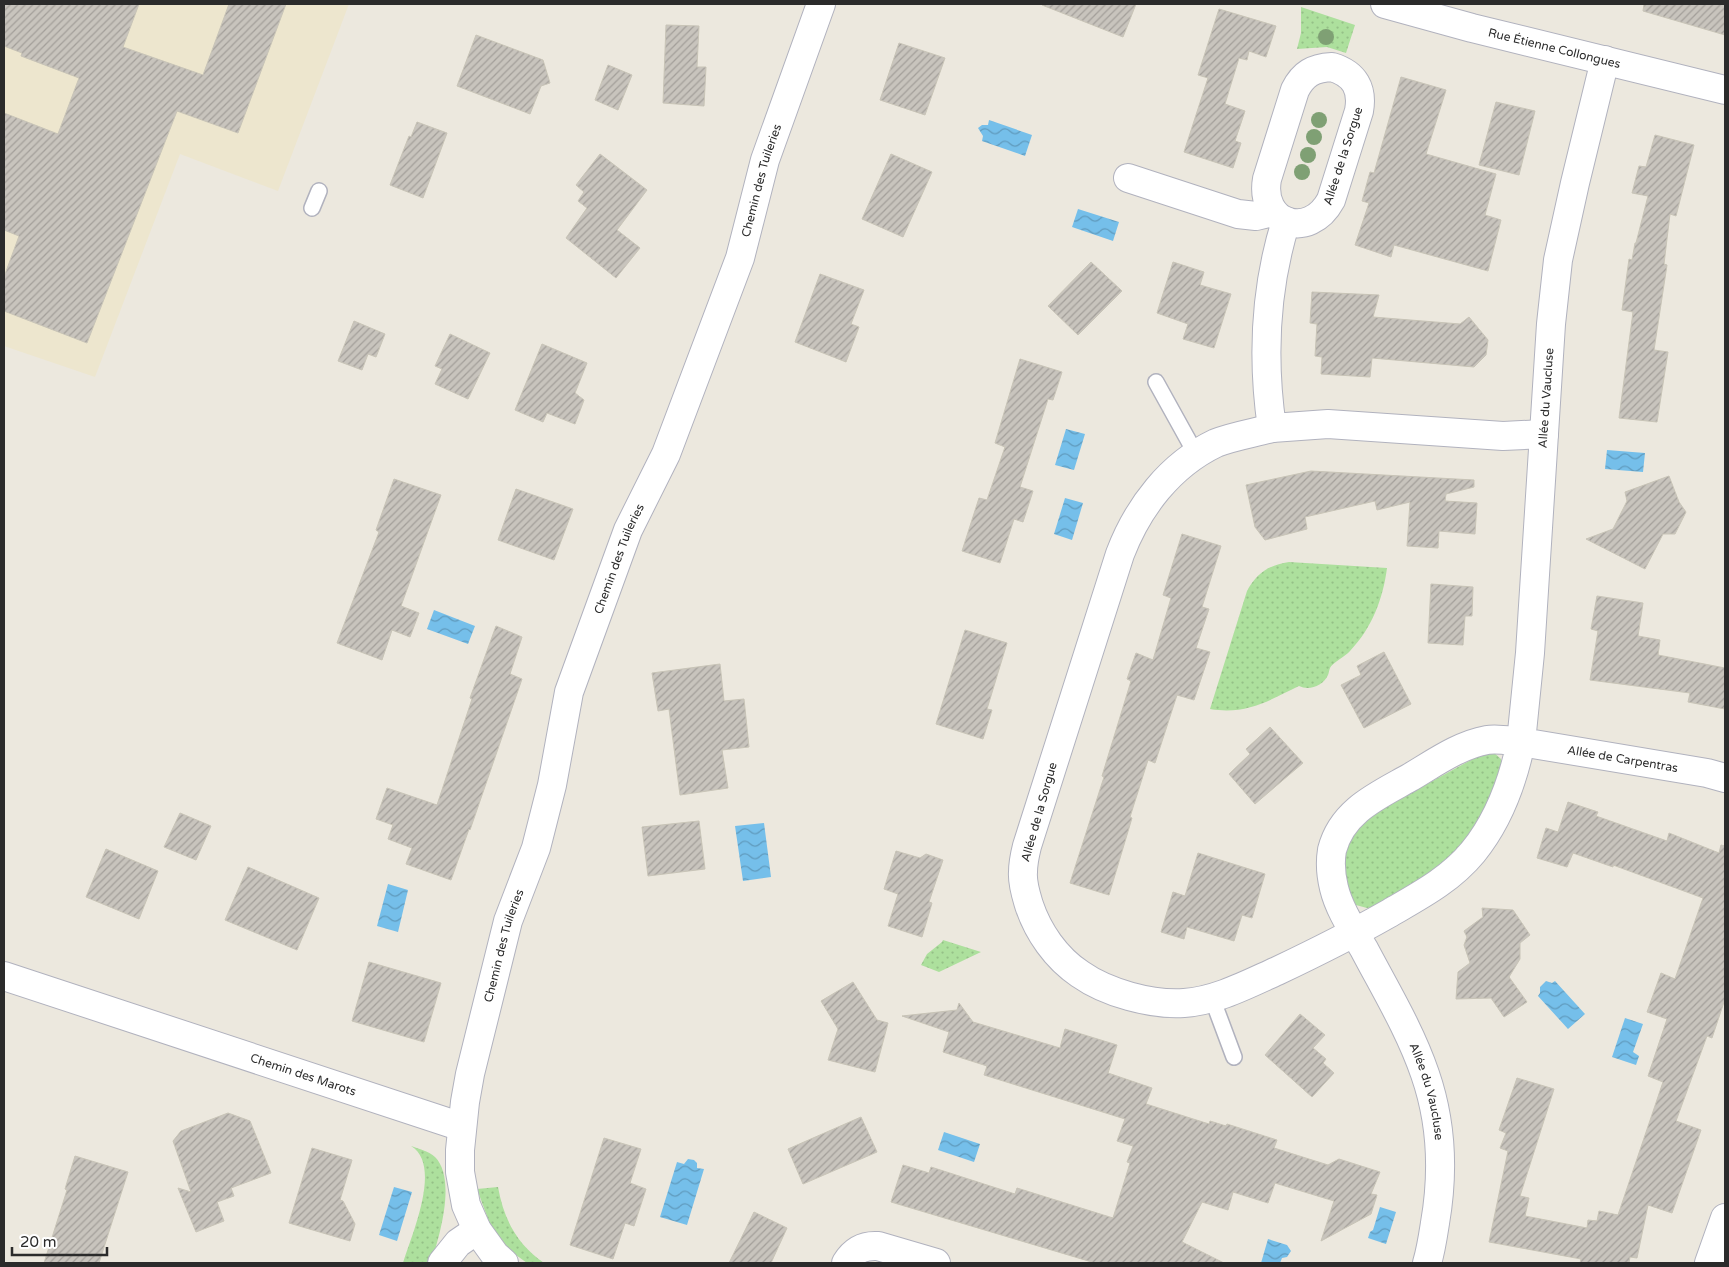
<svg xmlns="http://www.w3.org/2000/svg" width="1729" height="1267" viewBox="0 0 1729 1267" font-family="'Varela Round',sans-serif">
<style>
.education{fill:#ede6ce}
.grass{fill:url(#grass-dots)}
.water{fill:url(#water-waves)}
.building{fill:url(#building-hatch);stroke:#c8c4b7}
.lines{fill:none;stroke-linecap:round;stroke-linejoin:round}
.lane-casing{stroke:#b1b2be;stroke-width:18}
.street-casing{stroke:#b1b2be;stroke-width:30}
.secondary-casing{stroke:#b1b2be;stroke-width:30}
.lane{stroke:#fff;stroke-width:15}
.street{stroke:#fff;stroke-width:28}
.secondary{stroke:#fff;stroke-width:28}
.tree{fill:#7fa074}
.labels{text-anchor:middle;stroke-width:5;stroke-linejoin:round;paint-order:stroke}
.street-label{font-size:12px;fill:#2b2b2b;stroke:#fff}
</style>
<defs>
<pattern id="grass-dots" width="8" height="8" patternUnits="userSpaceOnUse" patternTransform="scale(1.25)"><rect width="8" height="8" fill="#ade09d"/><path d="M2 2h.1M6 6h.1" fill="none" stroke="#95c087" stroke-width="1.8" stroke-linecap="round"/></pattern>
<pattern id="water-waves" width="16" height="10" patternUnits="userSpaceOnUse" patternTransform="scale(1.25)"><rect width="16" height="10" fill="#75bfea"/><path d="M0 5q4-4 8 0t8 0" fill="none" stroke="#609bbe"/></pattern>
<pattern id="building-hatch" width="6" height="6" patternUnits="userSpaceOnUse" patternTransform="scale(1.25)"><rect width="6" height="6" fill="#c8c4bd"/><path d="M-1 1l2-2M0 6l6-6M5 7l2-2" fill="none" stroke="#a39f9a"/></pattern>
</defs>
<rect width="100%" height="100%" fill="#ece8de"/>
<path class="education" d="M4 4H349L278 191 180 154 95 377 4 346Z"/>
<path class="grass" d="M1301 7 1355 25 1346 53 1327 47 1297 49 1301 33Z
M1289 562 1387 568C1383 599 1372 628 1350 651 1346 656 1332 663 1330 668 1329 670 1329 673 1328 675 1323 686 1309 691 1299 686 1268 701 1246 715 1210 709L1247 591C1257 573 1269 565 1289 562Z
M1492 751 1501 759 1502 775 1487 817 1448 864 1385 905 1367 908 1352 904 1342 879 1346 842 1370 814 1394 802 1480 755Z
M943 940 981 952 939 972 921 965 927 954 942 942Z
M411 1146C419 1149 429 1151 435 1157 457 1179 439 1238 431 1263H403C411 1236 443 1165 411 1146Z
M498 1187C504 1220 517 1244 544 1263H527L516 1255 502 1242 491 1227 477 1189Z"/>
<path class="water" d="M989 120 1032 135 1025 156 982 141 983 136 978 128 982 125H988Z
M1078 209 1119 222 1113 241 1072 227Z
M1066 429 1085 434 1074 470 1055 465Z
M1607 450 1645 453 1643 472 1605 469Z
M1065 498 1083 503 1072 540 1054 534Z
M434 610 475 626 468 644 427 629Z
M764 823 771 877 743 881 735 826Z
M388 884 408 890 398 932 377 926Z
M1546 981 1552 983 1555 981 1585 1014 1568 1029 1538 996 1540 993V987Z
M1625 1018 1643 1024 1633 1052 1639 1056 1636 1065 1612 1057Z
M944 1132 980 1144 974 1162 938 1150Z
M688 1159 694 1160 697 1163V1168L704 1169 687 1225 660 1217 677 1162 684 1164Z
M394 1187 412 1192 397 1241 379 1235Z
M1380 1207 1396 1212 1386 1244 1368 1238 1370 1232 1373 1230Z
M1268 1239 1287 1245 1291 1251 1287 1257 1282 1258 1280 1263H1261Z"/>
<path class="building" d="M4 4H139L123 47 203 75 229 4H286L238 133 177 111 87 343 4 311V277L19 236 4 230V113L58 134 79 78 21 56 22 53 4 46Z
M1043 4H1136L1123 37 1042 5Z
M1644 4H1725V35L1643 11Z
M1219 9 1276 26 1266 57 1249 51 1247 60 1239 58 1225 104 1245 111 1235 141 1241 143 1233 168 1184 152 1208 78 1198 75Z
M666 25 699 26 697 67H706L704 106 663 103Z
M476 35 543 60 550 83 541 86 530 114 457 86Z
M899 43 945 58 925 115 880 100Z
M608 65 632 75 618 110 595 100Z
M1401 77 1446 90 1426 154 1496 174 1485 215 1501 220 1488 271 1394 245 1391 257 1355 245 1369 203 1362 201 1370 172 1374 173Z
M1496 102 1535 111 1519 175 1479 165Z
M417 122 447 133 423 198 390 185 409 136 411 137Z
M1655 135 1694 145 1676 216 1670 214 1664 264 1667 265 1654 350 1668 352 1657 422 1619 418 1633 312 1622 310 1629 259 1632 260 1635 243H1636L1648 196 1632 193 1639 166 1646 167Z
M600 154 647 190 617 230 640 248 616 278 566 238 587 208 578 201 584 192 576 185Z
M891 154 932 172 903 237 862 219Z
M1091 262 1122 291 1078 335 1048 306Z
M1173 262 1204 272 1200 285 1231 294 1214 348 1183 339 1188 324 1157 313Z
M820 274 864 290 851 324 859 327 846 362 795 342Z
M1312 292 1379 295 1373 317 1460 324 1469 317 1488 340 1486 355 1474 367 1372 358 1370 377 1321 374 1322 357 1315 356 1317 324 1310 323Z
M354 321 385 334 376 357 368 354 362 370 338 361Z
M450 334 490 353 468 399 435 384 442 369 435 366Z
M542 344 587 363 575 393 584 400 575 424 547 413 543 422 515 410Z
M1020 359 1062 372 1053 400 1048 399 1020 487 1033 491 1023 522 1014 519 1000 563 962 551 979 498 987 500 1005 447 995 443Z
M1311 471 1474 480V487L1446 494 1445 501 1477 503 1475 534 1439 531 1438 548 1407 546 1410 502 1377 510 1375 501 1305 517 1307 529 1265 540 1255 527 1246 485Z
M1669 476 1679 502 1686 512 1675 534H1663L1645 569 1586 539 1613 529 1627 501 1625 492Z
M394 479 441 495 401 606 419 613 410 637 392 630 382 660 337 643 379 532 376 530Z
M516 489 573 509 554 560 498 540Z
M1182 534 1221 546 1202 607 1209 609 1196 648 1210 652 1194 700 1177 695 1155 763 1148 760 1130 817 1132 818 1109 895 1070 883 1104 777 1102 776 1131 681 1127 679 1136 653 1153 660 1171 598 1163 595Z
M1431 584 1473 587 1472 616H1465L1463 645 1428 643Z
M1597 596 1643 603 1638 636 1660 640 1658 655 1725 668V709L1688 702 1690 693 1590 680 1598 631 1591 629Z
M496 626 522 637 510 674 522 679 470 830 469 829 451 880 406 864 412 848 388 839 393 825 376 819 387 788 437 805 472 699 470 698Z
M965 630 1007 643 987 709 992 710 983 739 936 724Z
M1384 652 1411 704 1364 728 1341 685 1361 675 1357 666Z
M720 664 724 701 744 699 749 747 722 750 728 788 680 795 669 709 658 711 652 673Z
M1270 727 1303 763 1255 804 1229 774 1250 754 1246 749Z
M1568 802 1598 812 1596 816 1667 841 1669 833 1719 853 1721 845 1725 846V999L1712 1038 1707 1036 1676 1121 1701 1130 1672 1213 1648 1205 1637 1258 1630 1257 1629 1263H1580L1581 1259 1489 1242 1508 1151 1500 1148 1506 1133 1499 1130 1517 1078 1554 1089 1520 1196 1529 1198 1525 1216 1587 1228 1588 1220 1597 1221 1599 1211 1618 1215 1663 1082 1648 1076 1667 1019 1647 1012 1661 973 1675 979 1703 898 1613 865V867L1573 853 1567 867 1537 858 1546 828 1558 832Z
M180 813 211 826 196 860 164 847Z
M699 821 705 869 648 876 642 827Z
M106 849 158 871 139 919 86 897Z
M896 851 920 858 926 854 943 860 929 902 932 903 922 937 888 926 898 894 884 889Z
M1198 853 1265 874 1252 918 1242 915 1234 941 1187 927 1184 939 1161 932 1173 892 1185 896Z
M248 867 319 898 297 950 225 920Z
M1482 908 1513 910 1530 935 1520 943V959L1509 977 1527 1002 1504 1017 1491 998 1456 999 1458 972 1470 963 1464 945 1467 937 1464 931 1483 917Z
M369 962 441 983 424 1042 352 1021Z
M853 982 877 1020 888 1023 875 1072 828 1060 838 1029 821 1001Z
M959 1003 973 1022 1060 1048 1065 1029 1117 1045 1108 1073 1152 1088 1146 1104 1209 1124 1210 1121 1226 1126 1227 1124 1277 1140 1274 1148 1328 1165 1339 1159 1380 1172 1371 1194 1377 1195 1371 1214 1321 1241 1334 1201 1275 1183 1268 1203 1233 1192 1228 1210 1202 1202 1182 1242 1224 1263H1095L891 1202 903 1165 929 1173 931 1167 1015 1194 1017 1188 1113 1218 1130 1163 1127 1162 1133 1146 1117 1141 1125 1119 984 1075 987 1066 943 1052 949 1032 902 1016 957 1010Z
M1300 1014 1325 1035 1313 1048 1326 1059 1323 1063 1334 1073 1312 1097 1265 1055Z
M228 1113 250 1121 271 1173 231 1188 234 1196 217 1202 224 1221 196 1232 178 1188 191 1192 173 1141 181 1131Z
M861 1117 877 1152 803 1184 788 1149Z
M604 1138 641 1149 630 1183 646 1189 634 1226 625 1223 613 1259 570 1245Z
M312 1148 352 1160 340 1200 343 1201 355 1224 350 1241 289 1223Z
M75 1156 128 1172 99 1263H44L67 1190 65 1189Z
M754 1212 787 1228 776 1252 771 1263H729Z"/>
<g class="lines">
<g class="lane-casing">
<path id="lane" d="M312 208 319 191
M1156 382 1197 456
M1212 998 1234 1057"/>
</g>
<g class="street-casing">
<g id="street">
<path id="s1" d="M1605 60 1575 183 1558 260 1551 324 1530 653 1521 742 1707 773 1725 778"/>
<path d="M1332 67C1355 74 1363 89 1359 111L1331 200C1309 241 1259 224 1267 179L1295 90C1303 74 1313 68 1332 67Z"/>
<path d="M1128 178 1238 214 1256 216 1273 212"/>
<path d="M1286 221C1265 288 1262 359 1272 428L1328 424 1503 436 1544 434"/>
<path id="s2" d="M1272 428C1254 433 1234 436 1216 443 1170 465 1138 507 1120 554L1027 846C1025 854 1023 863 1023 872 1022 883 1026 895 1029 905 1038 932 1056 958 1080 974 1107 993 1151 1005 1184 1003 1216 1001 1248 984 1277 971 1315 953 1351 935 1388 914 1419 896 1450 880 1473 852 1499 820 1513 781 1521 742 1510 741 1498 738 1487 740 1459 745 1433 764 1409 778 1377 796 1342 811 1332 850 1330 862 1331 876 1334 888 1339 909 1353 930 1364 949 1385 989 1410 1030 1425 1074 1442 1123 1444 1171 1435 1223 1433 1236 1431 1250 1427 1263"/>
<path id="s3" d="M4 976 462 1127"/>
<path d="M442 1263 458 1243 477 1230"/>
<path id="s4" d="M504 1263 495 1255 477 1230 466 1205 460 1172V1150L465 1102 470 1074 508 921 536 848 552 785 569 692 628 530 666 454 740 258 765 160 821 4"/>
<path d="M846 1263C854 1250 863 1245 878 1246L936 1263"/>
<path d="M1709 1263 1725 1218"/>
</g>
</g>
<g class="secondary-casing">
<g id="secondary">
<path id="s5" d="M1385 4 1472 28 1725 90"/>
</g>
</g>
<use href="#lane" class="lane"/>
<use href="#street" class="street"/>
<use href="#secondary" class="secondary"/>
</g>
<g class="tree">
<circle cx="1326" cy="37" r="8"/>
<circle cx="1319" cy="120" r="8"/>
<circle cx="1314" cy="137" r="8"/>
<circle cx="1308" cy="155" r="8"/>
<circle cx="1302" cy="172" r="8"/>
</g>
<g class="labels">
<g class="street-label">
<text dy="4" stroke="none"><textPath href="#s5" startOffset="175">Rue Étienne Collongues</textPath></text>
<text transform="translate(1343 156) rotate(-72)" y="4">Allée de la Sorgue</text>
<text dy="4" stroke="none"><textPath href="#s4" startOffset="1145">Chemin des Tuileries</textPath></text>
<text transform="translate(1546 398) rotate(-86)" y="4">Allée du Vaucluse</text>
<text dy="4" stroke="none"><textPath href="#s4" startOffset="740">Chemin des Tuileries</textPath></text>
<text dy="4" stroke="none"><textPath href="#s1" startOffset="792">Allée de Carpentras</textPath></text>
<text transform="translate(1039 812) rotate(-74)" y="4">Allée de la Sorgue</text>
<text dy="4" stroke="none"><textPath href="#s4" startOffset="335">Chemin des Tuileries</textPath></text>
<text dy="4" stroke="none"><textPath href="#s3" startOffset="315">Chemin des Marots</textPath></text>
<text dy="4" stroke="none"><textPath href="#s2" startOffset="1716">Allée du Vaucluse</textPath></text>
</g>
</g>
<rect width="1729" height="1267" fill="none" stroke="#2b2b2b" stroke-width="10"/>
<path d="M12 1247v8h95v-8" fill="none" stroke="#2b2b2b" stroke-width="2.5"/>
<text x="20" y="1247" font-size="15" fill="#2b2b2b" stroke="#ffffff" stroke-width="4" paint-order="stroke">20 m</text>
</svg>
